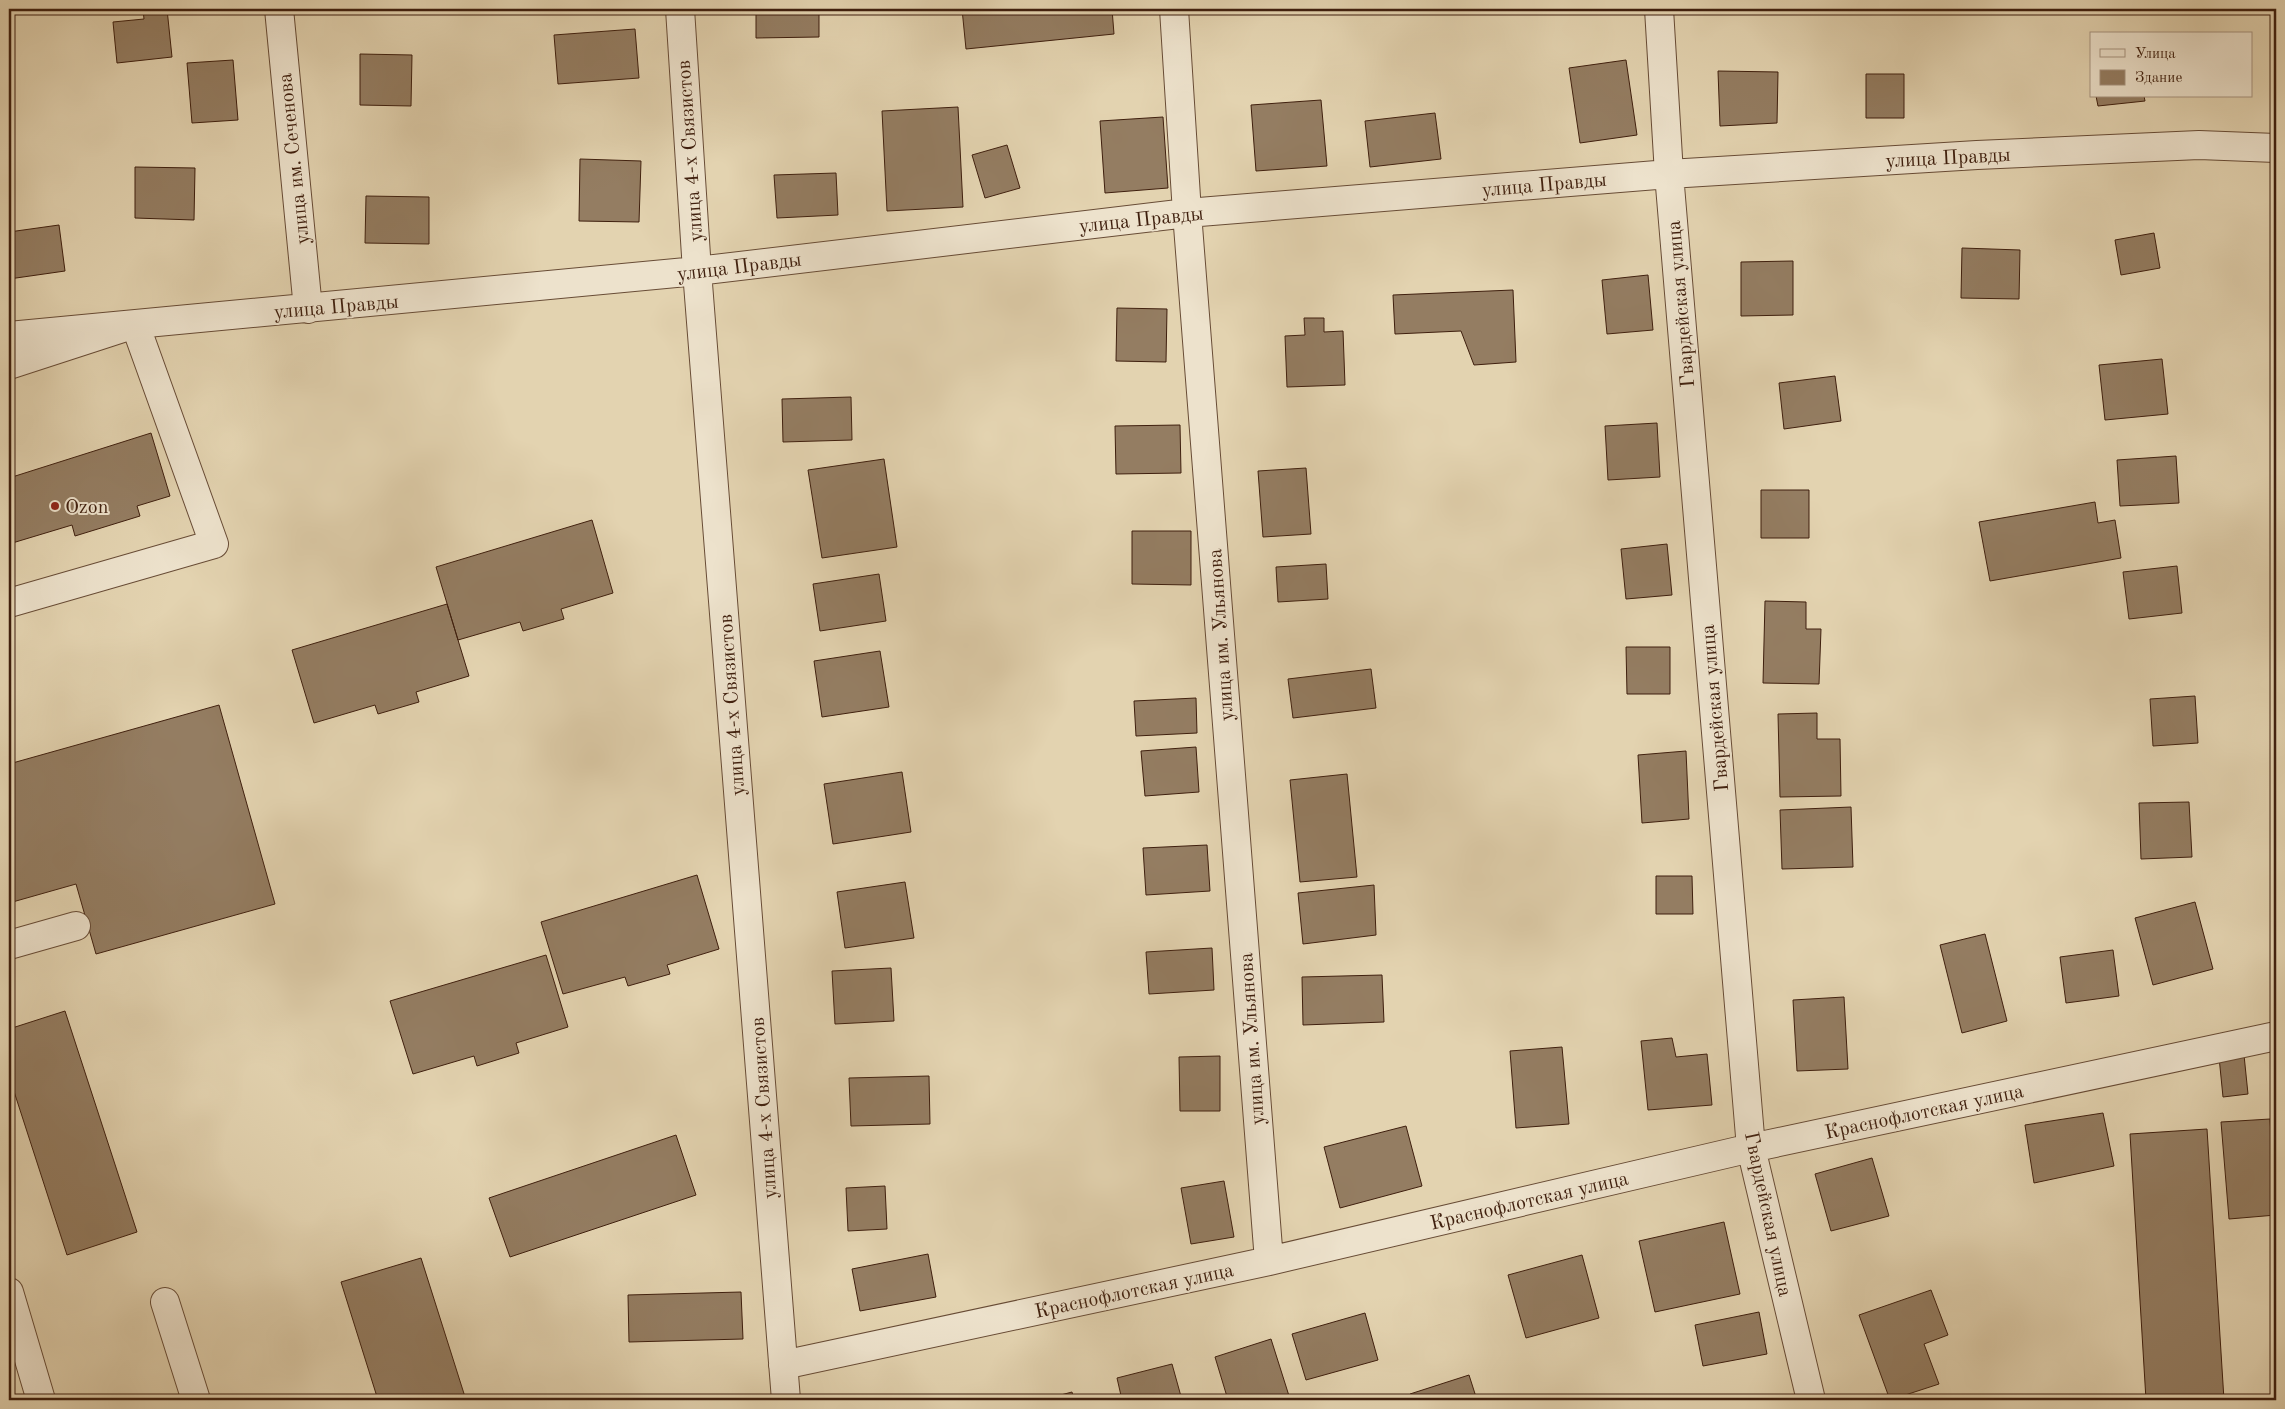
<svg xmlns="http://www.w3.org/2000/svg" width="2285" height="1409" viewBox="0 0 2285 1409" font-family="'Old Standard TT',serif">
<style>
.building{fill:#947d62;stroke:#3f1f0e}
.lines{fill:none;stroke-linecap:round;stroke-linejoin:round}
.minor-casing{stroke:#684c36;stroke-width:30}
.minor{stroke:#ede2cc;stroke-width:28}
.poi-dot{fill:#8f2418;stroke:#ede2cc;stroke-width:2}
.labels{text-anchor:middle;stroke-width:4;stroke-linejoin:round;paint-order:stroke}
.street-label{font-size:20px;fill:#3f1f0e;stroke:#ede2cc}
.poi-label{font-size:20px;fill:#3f1f0e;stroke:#ede2cc;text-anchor:start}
</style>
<rect width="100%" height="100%" fill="#e3d3b0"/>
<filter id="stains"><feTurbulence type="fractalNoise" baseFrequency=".004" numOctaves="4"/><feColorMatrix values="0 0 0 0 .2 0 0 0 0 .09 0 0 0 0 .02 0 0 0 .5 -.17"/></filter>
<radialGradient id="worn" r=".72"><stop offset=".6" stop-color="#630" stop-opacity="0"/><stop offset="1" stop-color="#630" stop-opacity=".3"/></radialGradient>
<path class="building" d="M143 9H167L172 57 117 63 113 22 144 19Z
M756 9H819V37L756 38Z
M962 9H1112L1114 34 966 49Z
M635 29 639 78 558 84 554 35Z
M360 54 412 55 411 106 360 105Z
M233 60 238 120 192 123 187 63Z
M1626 60 1637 135 1580 143 1569 68Z
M1718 71 1778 72 1777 123 1720 126Z
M1866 74H1904V118H1866Z
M2096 96H2144L2145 101 2098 106Z
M1321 100 1327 166 1256 171 1251 105Z
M958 107 963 207 887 211 882 111Z
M1435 113 1441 159 1370 167 1365 121Z
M1163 117 1168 188 1105 193 1100 121Z
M1007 145 1020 188 985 198 972 155Z
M580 159 641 161 639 222 579 221Z
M135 167 195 168 194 220 135 218Z
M836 173 838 215 777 218 774 175Z
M366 196 429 197V244L365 243Z
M59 225 65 271 9 279V232Z
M2154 233 2160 268 2121 275 2115 240Z
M1962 248 2020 250 2019 299 1961 298Z
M1793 261V315L1741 316V262Z
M1648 275 1653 330 1607 334 1602 280Z
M1513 290 1516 362 1474 365 1461 331 1395 334 1393 295Z
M1117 308 1167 309 1166 362 1116 361Z
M1304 318H1324V332L1343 331 1345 385 1287 387 1285 336 1305 335Z
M2162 359 2168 414 2105 420 2099 365Z
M1835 376 1841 421 1784 429 1779 383Z
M851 397 852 440 783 442 782 399Z
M1657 423 1660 477 1608 480 1605 426Z
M1180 425 1181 473 1116 474 1115 426Z
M151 433 170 496 137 506 140 516 75 536 72 525 9 544V478Z
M2176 456 2179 503 2120 506 2117 460Z
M884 459 897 547 822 558 808 470Z
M1306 468 1311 534 1263 537 1258 471Z
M1761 490H1809V538H1761Z
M2095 502 2098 523 2115 520 2121 558 1990 581 1979 522Z
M592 520 613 593 561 609 564 619 523 631 520 622 458 640 436 567Z
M1132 531H1191V585L1132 584Z
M1667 544 1672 595 1626 599 1621 549Z
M1326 564 1328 599 1278 602 1276 567Z
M2177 566 2182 613 2129 619 2123 572Z
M879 574 886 621 820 631 813 584Z
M1765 601 1806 602V629H1821L1819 684 1763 683Z
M447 604 469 676 416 692 419 702 378 714 375 705 314 723 292 650Z
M1626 647H1670V694H1627Z
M880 651 889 707 822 717 814 661Z
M1371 669 1376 708 1293 718 1288 679Z
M2195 696 2198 743 2153 746 2150 699Z
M1196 698 1197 733 1136 736 1134 701Z
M219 705 275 904 96 954 76 884 9 903V764Z
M1817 713V739H1840L1841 796 1780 797 1778 714Z
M1196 747 1199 792 1145 796 1141 751Z
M1686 751 1689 819 1642 823 1638 755Z
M902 772 911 832 833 844 824 784Z
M1347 774 1357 877 1300 882 1290 780Z
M2189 802 2192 857 2141 859 2139 803Z
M1851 807 1853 867 1782 869 1780 810Z
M1207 845 1210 891 1146 895 1143 848Z
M697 875 719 949 667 965 670 974 628 986 625 977 563 994 541 922Z
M1656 876H1692L1693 914H1656Z
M905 882 914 938 845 948 837 892Z
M1374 885 1376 935 1303 944 1298 893Z
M2195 902 2213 969 2153 985 2135 918Z
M1985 934 2007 1021 1962 1033 1940 945Z
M1212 948 1214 990 1149 994 1146 952Z
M2113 950 2119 996 2066 1003 2060 957Z
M546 955 568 1027 516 1043 519 1053 477 1066 474 1056 413 1074 390 1001Z
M891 968 894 1021 835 1024 832 971Z
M1382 975 1384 1022 1303 1025 1302 977Z
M1844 997 1848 1069 1797 1071 1793 1000Z
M65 1011 137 1232 67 1255 9 1076V1029Z
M1672 1038 1676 1057 1707 1054 1712 1105 1648 1110 1641 1041Z
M1562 1047 1569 1124 1516 1128 1510 1051Z
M2244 1055 2248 1094 2223 1097 2219 1057Z
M1220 1056V1111H1180L1179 1057Z
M929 1076 930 1124 851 1126 849 1078Z
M2103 1113 2114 1166 2034 1183 2025 1125Z
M2270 1119 2276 1215 2229 1219 2221 1122Z
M1406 1126 1422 1186 1340 1208 1324 1147Z
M2207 1129 2224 1400H2146L2130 1134Z
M676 1135 696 1195 510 1257 489 1198Z
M1872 1158 1889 1216 1831 1231 1815 1174Z
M1224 1181 1234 1237 1191 1244 1181 1188Z
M885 1186 887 1229 848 1231 846 1188Z
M1724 1222 1740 1294 1655 1312 1639 1241Z
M928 1254 936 1297 860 1311 852 1269Z
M1582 1255 1599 1318 1526 1338 1508 1275Z
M421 1258 466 1400H378L341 1282Z
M1931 1290 1948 1335 1924 1344 1939 1384 1890 1400 1859 1315Z
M741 1292 743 1339 629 1342 628 1295Z
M1759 1312 1767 1354 1703 1366 1695 1325Z
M1365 1313 1378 1360 1306 1380 1292 1334Z
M1271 1339 1290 1399 1228 1400 1215 1357Z
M1172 1364 1182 1400H1122L1117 1378Z
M1469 1375 1477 1400H1412L1410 1394Z
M1072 1392 1074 1400H1042Z
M743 1395 744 1400H703Z"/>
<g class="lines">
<g class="minor-casing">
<path id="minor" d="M279 9 308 309
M680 9 697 271 786 1400
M1174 9 1187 213 1269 1261
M1659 9 1669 174 1751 1148 1811 1400
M9 336 697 271 1187 213 1669 174 1977 155 2199 145 2276 148
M9 365 135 324 214 544 9 603
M9 945 76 926
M9 1292 41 1400
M165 1302 196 1400
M783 1365 1269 1261 1751 1148 2276 1036"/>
</g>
<use href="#minor" class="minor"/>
</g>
<circle class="poi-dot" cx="55" cy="506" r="5"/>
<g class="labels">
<g class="street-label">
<text transform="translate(689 151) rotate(-94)" y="7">улица 4-х Связистов</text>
<text transform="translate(1948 157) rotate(-3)" y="7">улица Правды</text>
<text transform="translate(293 159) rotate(-96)" y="7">улица им. Сеченова</text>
<text transform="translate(1544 184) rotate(-5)" y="7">улица Правды</text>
<text transform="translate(1141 219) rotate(-6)" y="7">улица Правды</text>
<text transform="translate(739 266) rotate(-7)" y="7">улица Правды</text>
<text transform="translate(1680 304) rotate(-95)" y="7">Гвардейская улица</text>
<text transform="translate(336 306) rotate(-5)" y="7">улица Правды</text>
<text transform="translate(1220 635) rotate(-94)" y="7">улица им. Ульянова</text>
<text transform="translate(731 705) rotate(-94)" y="7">улица 4-х Связистов</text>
<text transform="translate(1714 708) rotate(-95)" y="7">Гвардейская улица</text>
<text transform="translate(1251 1039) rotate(-94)" y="7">улица им. Ульянова</text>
<text transform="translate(763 1108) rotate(-94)" y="7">улица 4-х Связистов</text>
<text transform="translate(1924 1111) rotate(-12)" y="7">Краснофлотская улица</text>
<text transform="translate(1529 1200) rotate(-13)" y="7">Краснофлотская улица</text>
<text transform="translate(1769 1214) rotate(78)" y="7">Гвардейская улица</text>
<text transform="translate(1134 1290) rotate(-12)" y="7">Краснофлотская улица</text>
</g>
<g class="poi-label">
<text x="65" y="513">Ozon</text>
</g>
</g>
<rect width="2285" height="1409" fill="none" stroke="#e3d3b0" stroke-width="30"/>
<rect x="10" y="10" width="2265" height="1389" fill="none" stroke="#3f1f0e" stroke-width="2.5"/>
<rect x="15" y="15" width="2255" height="1379" fill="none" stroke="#3f1f0e"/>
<rect x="2090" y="32" width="162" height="65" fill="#ede2cc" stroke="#a79480"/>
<rect x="2100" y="49" width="25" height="8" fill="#ede2cc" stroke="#a79480"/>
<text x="2135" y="58" font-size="15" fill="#3f1f0e">Улица</text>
<rect x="2100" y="70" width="25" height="15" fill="#947d62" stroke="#a79480"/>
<text x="2135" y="82" font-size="15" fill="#3f1f0e">Здание</text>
<rect width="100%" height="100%" filter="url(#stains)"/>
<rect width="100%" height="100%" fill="url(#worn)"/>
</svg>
